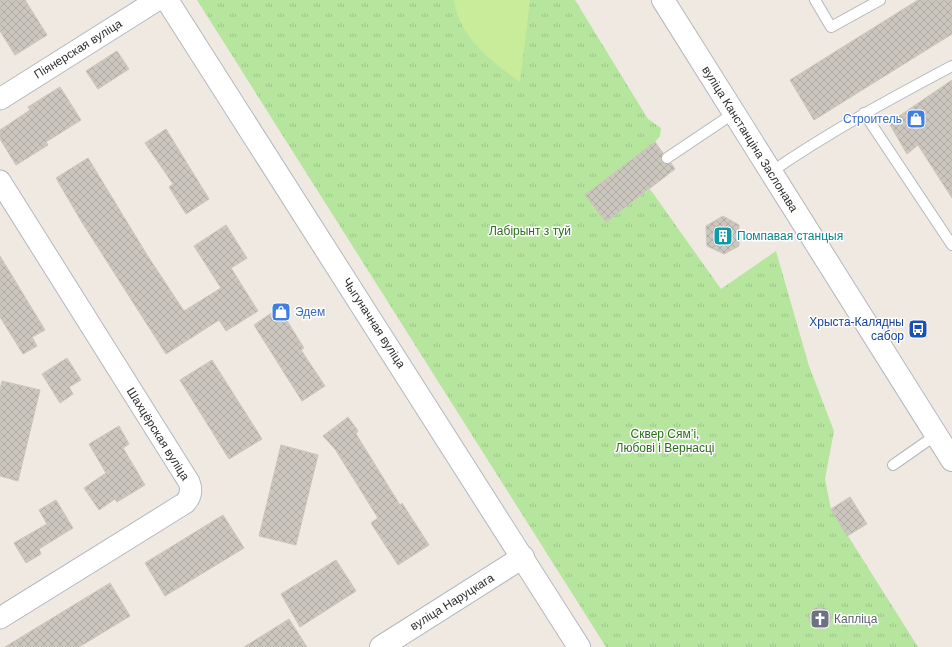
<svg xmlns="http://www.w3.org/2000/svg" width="952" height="647" viewBox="0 0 952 647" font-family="Arial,sans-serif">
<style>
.park{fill:url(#park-tufts)}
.pitch{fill:#c9ec9a}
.building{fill:url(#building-cross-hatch);stroke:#cbc5ba}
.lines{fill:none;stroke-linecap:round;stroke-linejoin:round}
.lane-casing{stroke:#b4b7c1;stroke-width:12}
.street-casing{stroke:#b4b7c1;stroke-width:23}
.secondary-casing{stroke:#b4b7c1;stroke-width:24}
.lane{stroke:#fff;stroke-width:10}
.street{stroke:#fff;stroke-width:21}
.secondary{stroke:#fff;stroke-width:22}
.labels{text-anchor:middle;stroke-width:3;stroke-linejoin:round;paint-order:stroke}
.street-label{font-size:12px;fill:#2e2e2e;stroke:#fff}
.shop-label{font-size:12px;fill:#366cbe;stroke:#fff;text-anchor:end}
.park-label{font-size:12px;fill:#2c6e1b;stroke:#fff}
.culture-label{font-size:12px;fill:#0d838f;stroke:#fff;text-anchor:start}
.transit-label{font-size:12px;fill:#164399;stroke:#fff;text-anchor:end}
.worship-label{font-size:12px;fill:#5b616d;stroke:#fff;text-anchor:start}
</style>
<defs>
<pattern id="park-tufts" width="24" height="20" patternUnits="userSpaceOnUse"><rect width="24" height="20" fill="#b6e59e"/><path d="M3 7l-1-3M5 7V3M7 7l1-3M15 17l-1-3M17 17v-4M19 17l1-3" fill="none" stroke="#9dc588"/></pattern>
<pattern id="building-cross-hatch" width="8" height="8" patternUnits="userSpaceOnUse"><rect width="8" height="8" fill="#cbc7bf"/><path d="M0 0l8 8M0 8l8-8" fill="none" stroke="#afaba4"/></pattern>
</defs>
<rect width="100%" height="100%" fill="#efe9e1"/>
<path class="park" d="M197 0H575L648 119 661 128 660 136 655 142 585 195 606 222 650 189 721 289 776 251 809 366 834 431 825 479 831 509 918 647H606Z"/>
<path class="pitch" d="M454 0H530L520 82C492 62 458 36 454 0Z"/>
<path class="building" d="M0 0H25L47 35 15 55 0 31Z
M918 0H952V34L814 120 790 80Z
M117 51 129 69 98 89 86 71Z
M952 80V198L918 145 907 154 889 123Z
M60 87 81 120 46 142 48 145 16 165 0 139V130L30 110 28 107Z
M166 129 209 199 186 214 169 187 173 184 145 143Z
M655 142 663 153 661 158 662 162 667 164 671 163 675 169 606 222 585 195Z
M88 158 147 255 184 311 221 288 194 246 226 225 247 258 231 268 258 311 226 331 219 320 166 354 83 224 56 178Z
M723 216 739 225V246L724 254 707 246 706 226Z
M0 256 45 330 32 337 37 346 23 354 0 317Z
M279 308 304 348 301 350 325 386 302 401 254 325Z
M67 358 81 380 69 387 73 394 60 403 42 374Z
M212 360 262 439 229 459 180 380Z
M2 381 40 390 18 481 0 476V390Z
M348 417 358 431 356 434 400 505 402 503 429 545 398 565 371 523 378 518 335 449 323 436Z
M119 426 129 444 123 448 145 485 117 502 115 499 99 510 84 488 106 473 89 444Z
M281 445 318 455 296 545 259 536Z
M850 497 867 524 847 536 831 509Z
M56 500 73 528 39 549 41 554 26 563 14 543 47 524 39 510Z
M223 515 244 548 165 596 145 563Z
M336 560 356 591 300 627 281 594Z
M110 583 130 616 79 647H5Z
M809 618a11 11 0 1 1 22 0a11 11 0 1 1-22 0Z
M289 619 307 647H244Z"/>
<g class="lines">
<g class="lane-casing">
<path id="lane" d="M815 0 831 27 880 0
M864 113 952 245
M667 158 734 113
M771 172C829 132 890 99 952 66
M893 465 936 435"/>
</g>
<g class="street-casing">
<path id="street" d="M0 99 157 0
M0 181 189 482C192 490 191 497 185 503L0 618"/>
</g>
<g class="secondary-casing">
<path id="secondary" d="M167 0 579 647
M663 0 952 460
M381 647 523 557"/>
</g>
<use href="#lane" class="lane"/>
<use href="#street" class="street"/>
<use href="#secondary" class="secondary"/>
</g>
<defs>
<g id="shop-square" transform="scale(1)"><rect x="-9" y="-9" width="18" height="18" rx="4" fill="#3f7fe0" stroke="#fff"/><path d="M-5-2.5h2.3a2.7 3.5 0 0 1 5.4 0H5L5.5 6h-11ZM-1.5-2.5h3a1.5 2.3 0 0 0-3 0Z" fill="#fff"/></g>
<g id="building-square" transform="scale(1)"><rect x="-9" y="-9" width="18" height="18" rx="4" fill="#0f9aa8" stroke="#fff"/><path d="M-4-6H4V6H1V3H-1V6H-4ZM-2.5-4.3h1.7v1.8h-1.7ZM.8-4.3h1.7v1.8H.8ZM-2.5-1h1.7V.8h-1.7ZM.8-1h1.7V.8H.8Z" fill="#fff"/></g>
<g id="bus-square" transform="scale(1)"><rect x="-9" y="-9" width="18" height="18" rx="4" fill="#1a4fb4" stroke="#fff"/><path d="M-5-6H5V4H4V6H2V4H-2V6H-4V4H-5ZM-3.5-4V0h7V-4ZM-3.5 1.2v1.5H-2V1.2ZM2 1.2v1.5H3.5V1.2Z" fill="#fff"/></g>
<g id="church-square" transform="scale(1)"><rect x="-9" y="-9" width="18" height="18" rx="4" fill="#6b7280" stroke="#fff"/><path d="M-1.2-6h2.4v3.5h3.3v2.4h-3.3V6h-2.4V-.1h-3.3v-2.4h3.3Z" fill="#fff"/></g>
</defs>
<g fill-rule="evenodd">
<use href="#shop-square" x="916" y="119"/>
<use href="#building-square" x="723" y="236"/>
<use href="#shop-square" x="281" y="312"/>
<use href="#bus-square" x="918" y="329"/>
<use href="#church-square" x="820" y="619"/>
</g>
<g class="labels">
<g class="street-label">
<text transform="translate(78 49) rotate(-32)" y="4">Піянерская вуліца</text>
<text transform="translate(750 139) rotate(58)" y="4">вуліца Канстанціна Заслонава</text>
<text transform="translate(374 323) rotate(57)" y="4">Чыгуначная вуліца</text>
<text transform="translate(158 434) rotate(58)" y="4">Шахцёрская вуліца</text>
<text transform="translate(452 602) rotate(-32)" y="4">вуліца Наруцкага</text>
</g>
<g class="shop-label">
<text x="902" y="123">Строитель</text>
<text x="295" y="316" text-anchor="start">Эдем</text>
</g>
<g class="park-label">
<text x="530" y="235">Лабірынт з туй</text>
<text x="665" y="438">Сквер Сямʼі,<tspan x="665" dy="14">Любові і Вернасці</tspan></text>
</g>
<g class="culture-label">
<text x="737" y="240">Помпавая станцыя</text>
</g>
<g class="transit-label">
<text x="904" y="326">Хрыста-Калядны<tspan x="904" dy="14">сабор</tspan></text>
</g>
<g class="worship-label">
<text x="834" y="623">Капліца</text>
</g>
</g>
</svg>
